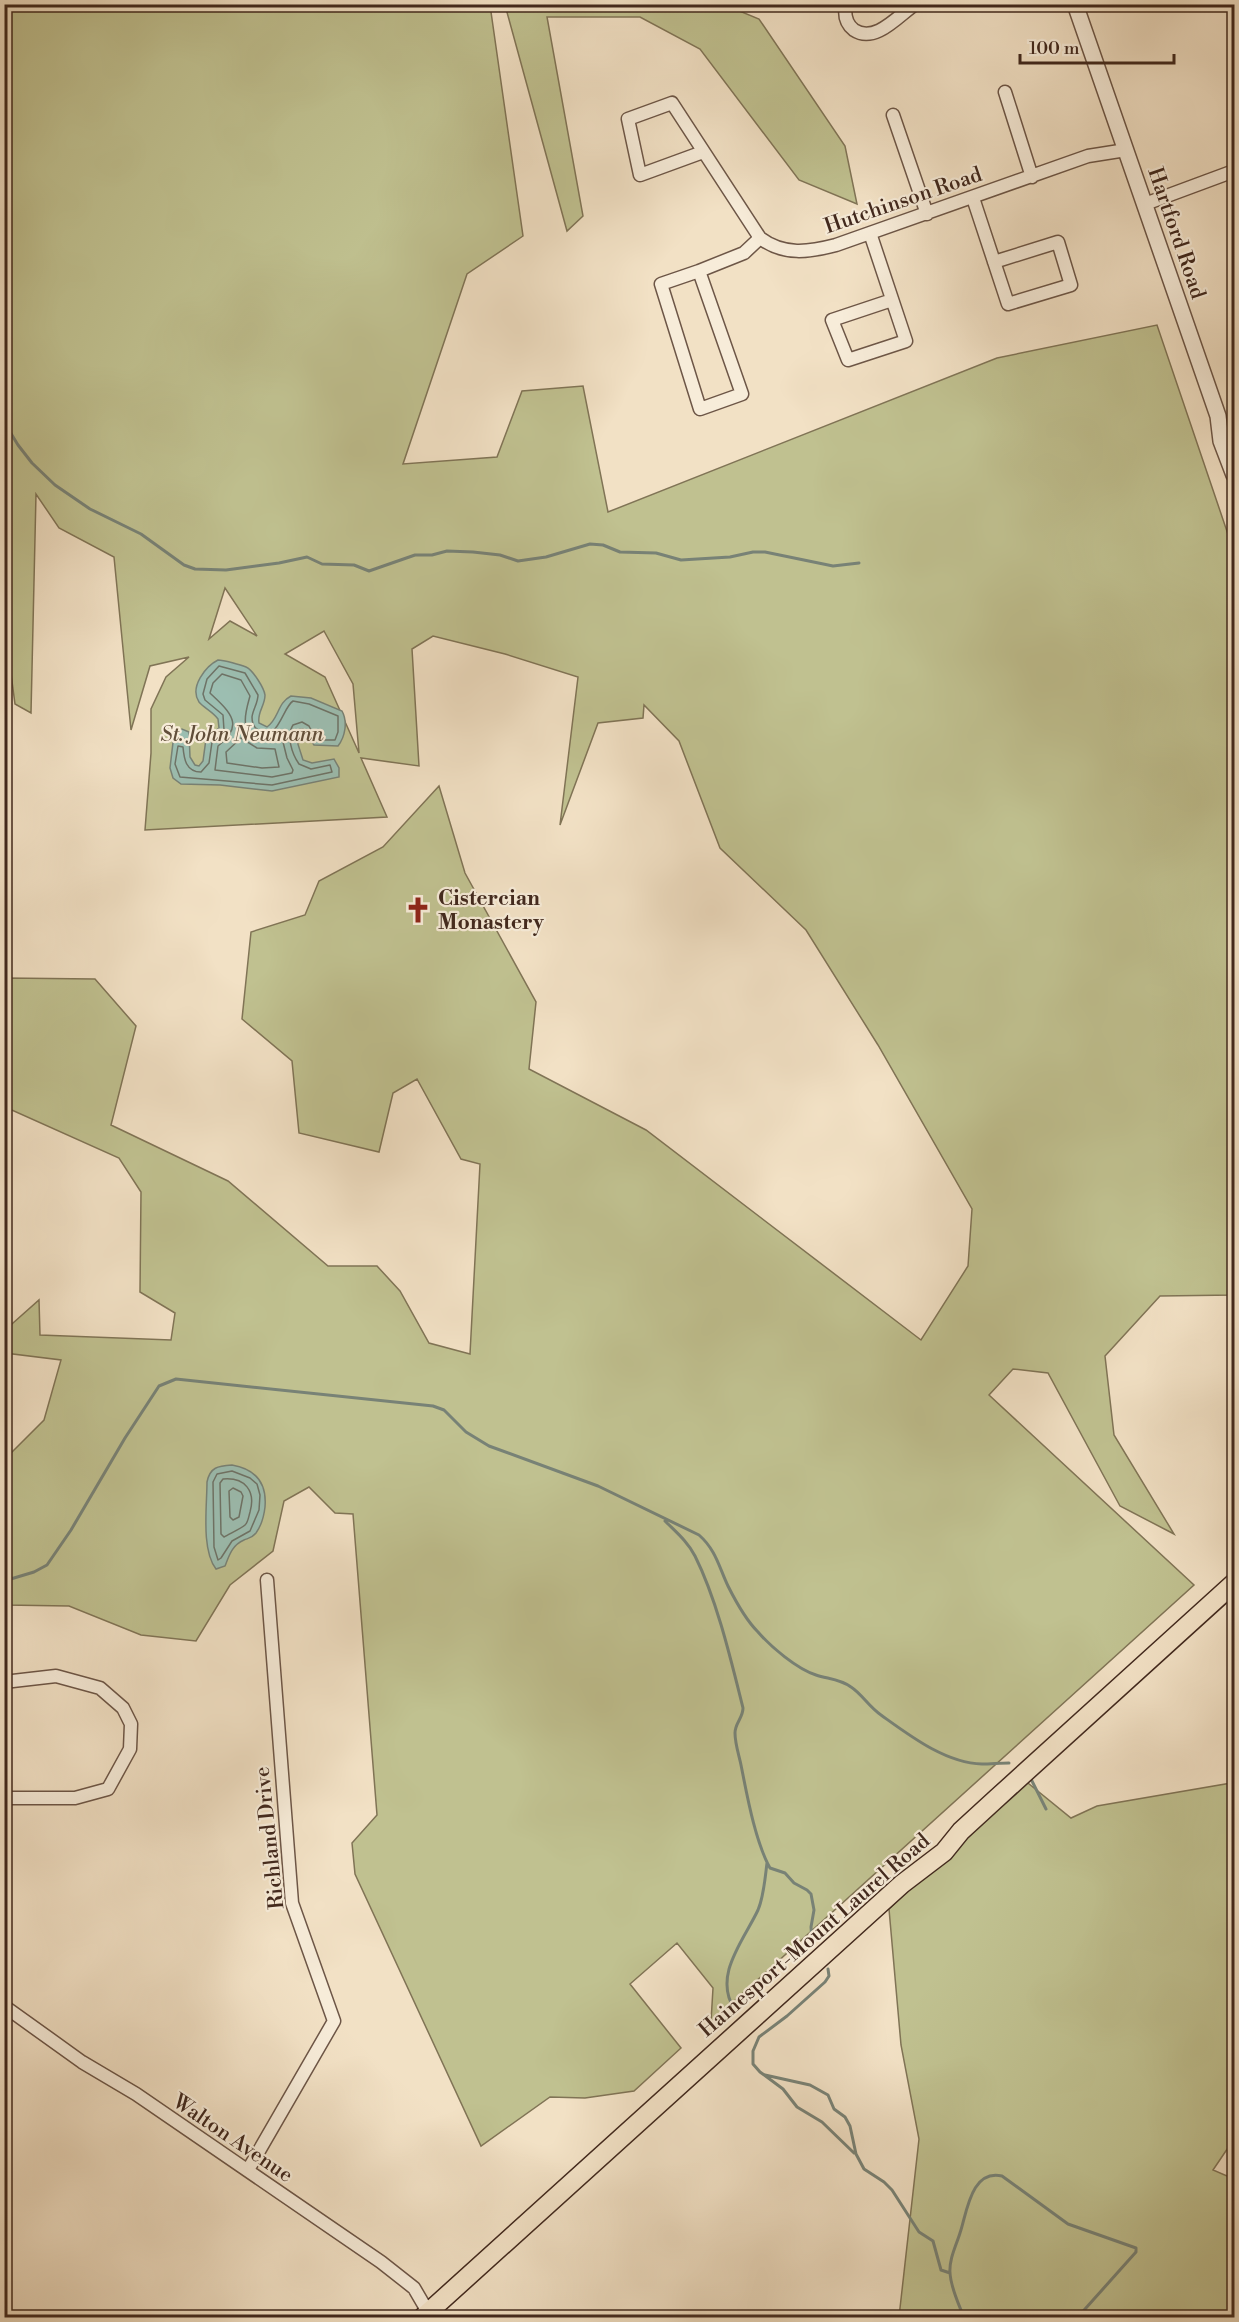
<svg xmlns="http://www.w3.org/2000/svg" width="1239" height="2322" viewBox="0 0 1239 2322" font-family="'Libre Bodoni',serif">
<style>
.green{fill:#c0c190;stroke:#807456;stroke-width:1.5;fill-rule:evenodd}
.water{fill:#9cbeb1;stroke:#788276;stroke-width:1.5}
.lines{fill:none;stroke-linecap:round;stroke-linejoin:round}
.shore{stroke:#6e7367;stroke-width:1.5}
.stream{stroke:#788276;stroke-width:3}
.minor-casing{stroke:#6d5647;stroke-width:15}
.tertiary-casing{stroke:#6d5647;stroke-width:18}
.primary-casing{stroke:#41281d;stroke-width:21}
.minor{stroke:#f7ecd9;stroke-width:12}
.tertiary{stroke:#f7ecd9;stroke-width:15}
.primary{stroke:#f2e1c5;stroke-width:18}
.labels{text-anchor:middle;stroke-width:4.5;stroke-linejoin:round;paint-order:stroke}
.street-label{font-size:21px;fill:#41281d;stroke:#f7ecd9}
.park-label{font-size:21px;font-style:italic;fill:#614e3a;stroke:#f7ecd9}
.poi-label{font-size:21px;font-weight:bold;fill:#41281d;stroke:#f7ecd9;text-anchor:start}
</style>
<rect width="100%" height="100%" fill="#f2e1c5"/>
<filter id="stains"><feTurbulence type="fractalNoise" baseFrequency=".00333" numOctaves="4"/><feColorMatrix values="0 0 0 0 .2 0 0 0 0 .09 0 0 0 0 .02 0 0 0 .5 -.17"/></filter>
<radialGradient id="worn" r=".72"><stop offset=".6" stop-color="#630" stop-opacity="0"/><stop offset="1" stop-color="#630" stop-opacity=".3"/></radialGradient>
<path class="green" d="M5 5H490L523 236 467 274 403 464 497 457 522 391 583 386 608 512 997 358 1157 325 1234 552V1295L1160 1296 1105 1356 1114 1435 1174 1534 1120 1506 1048 1373 1013 1369 989 1395 1194 1585 711 2022 713 1988 677 1943 630 1984 681 2048 634 2091 585 2098 550 2097 481 2146 355 1874 352 1843 377 1815 353 1514 335 1513 309 1487 284 1501 273 1551 230 1585 196 1641 141 1635 69 1606 5 1605V1459L44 1420 61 1360 5 1353 4 1331 39 1300 40 1335 171 1340 175 1313 140 1292 141 1192 119 1158 5 1107V978L95 979 136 1026 111 1125 228 1181 328 1266H377L400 1291 429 1343 470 1354 480 1164 461 1159 417 1079 393 1093 379 1152 299 1133 292 1061 242 1019 251 932 305 915 319 881 383 847 439 786 465 873 536 1002 529 1069 646 1130 921 1340 968 1266 972 1209 878 1045 806 930 720 848 679 741 644 705 643 718 598 723 560 825 578 677 505 654 433 636 412 649 419 766 361 758 387 817 145 830 151 753V709L166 677 189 657 150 666 131 730 114 557 59 528 36 494 31 713 15 704 4 621ZM225 588 257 636 230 621 209 639ZM324 631 353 684 359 753 325 677 285 654Z
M505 5H725L759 19 845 146 857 204 799 180 700 49 640 17H547L583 216 567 231Z
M1023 1779 1071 1818 1097 1806 1231 1783 1234 1779V2139L1213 2170 1234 2179V2317H899L919 2139 901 2045 889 1909Z"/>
<path class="water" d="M218 660C224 660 241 665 246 667 253 670 264 688 265 695 265 706 257 712 259 723L267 727C279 719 277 703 291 696L311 698 342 711C348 722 345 737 338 746L314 745 303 729 296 730V738L303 760 312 763 334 759 339 768V777L272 791 220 785 181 784 173 778 170 768 174 734 182 729 189 732 190 757 195 765 199 766 203 761 206 739 219 728 218 719C213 712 204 708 199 702 189 687 206 666 218 660Z
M232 1465C255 1469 267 1483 265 1507 264 1516 261 1526 256 1533 252 1538 249 1538 244 1540 232 1545 229 1556 225 1566L216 1569C201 1550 207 1506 207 1482 210 1467 218 1466 232 1465Z"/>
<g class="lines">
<path class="shore" d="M219 666 245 673 258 695C258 703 253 709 252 717 252 723 253 727 258 730 278 744 282 708 293 701L309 704 338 716V732L335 740H316L309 726 302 722 293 725C286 736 292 754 299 764L311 769 330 765 332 772 272 785 180 777 175 764 178 746 183 747C184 759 186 772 201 772L209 763 212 742 224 730 223 715 205 700 203 694 207 679Z
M222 674 241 680 250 696C245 714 238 733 264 740L279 736 282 738 287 758 293 770 292 773 272 777 215 770 218 746C246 725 229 711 210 693L213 683Z
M241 738 257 748 275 749 279 767 262 768 227 763 226 752Z
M232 1471 250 1478 257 1484 260 1495 259 1510 250 1531 232 1541 221 1558 218 1560 214 1547 213 1482 217 1474Z
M223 1479C245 1477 256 1491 250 1512 249 1515 248 1523 245 1525 242 1528 229 1534 224 1537L221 1534 220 1483Z
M233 1488 241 1492 243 1496 239 1517 233 1520 230 1517 229 1491Z"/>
<path class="stream" d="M4 422 18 445 32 463 55 485 90 509 141 534 184 565 195 569 226 570 279 563 307 557 322 564 354 565 369 571 415 555H432L447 551 473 552 500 555 518 561 546 557 590 544 603 545 620 552 656 553 681 560 730 557 753 552H765L833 566 859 563
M665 1521C676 1532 688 1542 695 1556 717 1600 731 1660 743 1708 743 1718 735 1723 735 1733 735 1744 739 1755 741 1765 747 1795 755 1841 770 1868L785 1873 794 1883 807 1890 811 1894 814 1910 811 1927 812 1940
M4 1581 34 1572 47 1565 71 1530 125 1438 159 1386 176 1379 433 1406 444 1410 466 1432 489 1446 598 1486 699 1535C716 1550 719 1567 728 1586 736 1602 745 1619 758 1632 771 1647 797 1669 816 1675 828 1679 840 1679 851 1687 862 1694 869 1707 881 1715 909 1735 945 1763 982 1764 991 1764 1000 1763 1009 1763
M1030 1777 1046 1809
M828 1969 829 1976 825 1982 787 2016 759 2037 753 2051V2064L760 2072 783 2089 797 2107 822 2122 854 2153
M735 2010C712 1976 744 1940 758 1910 764 1896 765 1878 767 1863
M765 2075 810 2085 828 2095 834 2109 845 2117 850 2126 856 2154 864 2169 884 2182 892 2190 919 2232 933 2241 941 2270 950 2273
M964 2318C959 2304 951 2289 950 2273 949 2259 956 2246 960 2233 967 2212 971 2169 1002 2176L1068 2224 1136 2248V2252L1077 2318"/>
<g class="minor-casing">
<path id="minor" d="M846 4C844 14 845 23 854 30 875 44 898 16 915 4
M1005 92 1032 177
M893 115 927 214
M703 152 640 175 628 119 672 103 760 238C784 256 809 252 836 245L1088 156 1126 150
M973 198 1008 304 1071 285 1058 242 994 262
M1145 204 1234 171
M870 233 906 341 848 360 832 320 892 300
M699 271 742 394 700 409 661 284Z
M699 271 744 253 760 238
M4 1682 56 1676 100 1688 123 1708 131 1724 130 1749 108 1789 75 1798H4
M4 2006 82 2062 136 2094 381 2262 414 2288 428 2312
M248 2170 334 2021 292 1903 267 1580"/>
</g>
<g class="tertiary-casing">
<path id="tertiary" d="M1075 4 1218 416 1221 441 1234 475"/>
</g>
<g class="primary-casing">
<path id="primary" d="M422 2318 902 1884 944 1852 961 1831 997 1798 1234 1583"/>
</g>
<use href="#minor" class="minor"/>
<use href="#tertiary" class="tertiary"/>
<use href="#primary" class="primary"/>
</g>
<defs>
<g id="church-bare" transform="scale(2.07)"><path d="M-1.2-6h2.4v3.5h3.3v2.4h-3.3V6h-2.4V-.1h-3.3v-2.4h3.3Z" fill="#8f2418" stroke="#f7ecd9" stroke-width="2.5" paint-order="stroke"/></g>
</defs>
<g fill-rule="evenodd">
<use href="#church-bare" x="418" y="910"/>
</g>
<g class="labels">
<g class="street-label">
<text transform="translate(903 200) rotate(-19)" y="7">Hutchinson Road</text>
<text transform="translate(1177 233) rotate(71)" y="7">Hartford Road</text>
<text transform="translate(269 1838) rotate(-96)" y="7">Richland Drive</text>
<text transform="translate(814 1935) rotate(-41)" y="7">Hainesport-Mount Laurel Road</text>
<text transform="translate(233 2138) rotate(34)" y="7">Walton Avenue</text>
</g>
<g class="park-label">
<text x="242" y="741">St. John Neumann</text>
</g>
<g class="poi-label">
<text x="438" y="905">Cistercian<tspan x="438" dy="24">Monastery</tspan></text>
</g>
</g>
<rect width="1239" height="2322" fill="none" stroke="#f2e1c5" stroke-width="24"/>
<rect x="6" y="6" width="1227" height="2310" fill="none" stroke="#41281d" stroke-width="3"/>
<rect x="12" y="12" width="1215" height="2298" fill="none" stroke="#41281d" stroke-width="1.5"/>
<path d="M1020 54v9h154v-9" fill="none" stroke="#41281d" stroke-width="3"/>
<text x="1029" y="54" font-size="18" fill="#41281d" stroke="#f7ecd9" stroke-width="4.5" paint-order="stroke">100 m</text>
<rect width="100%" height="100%" filter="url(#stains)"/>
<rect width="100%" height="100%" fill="url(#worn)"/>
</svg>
